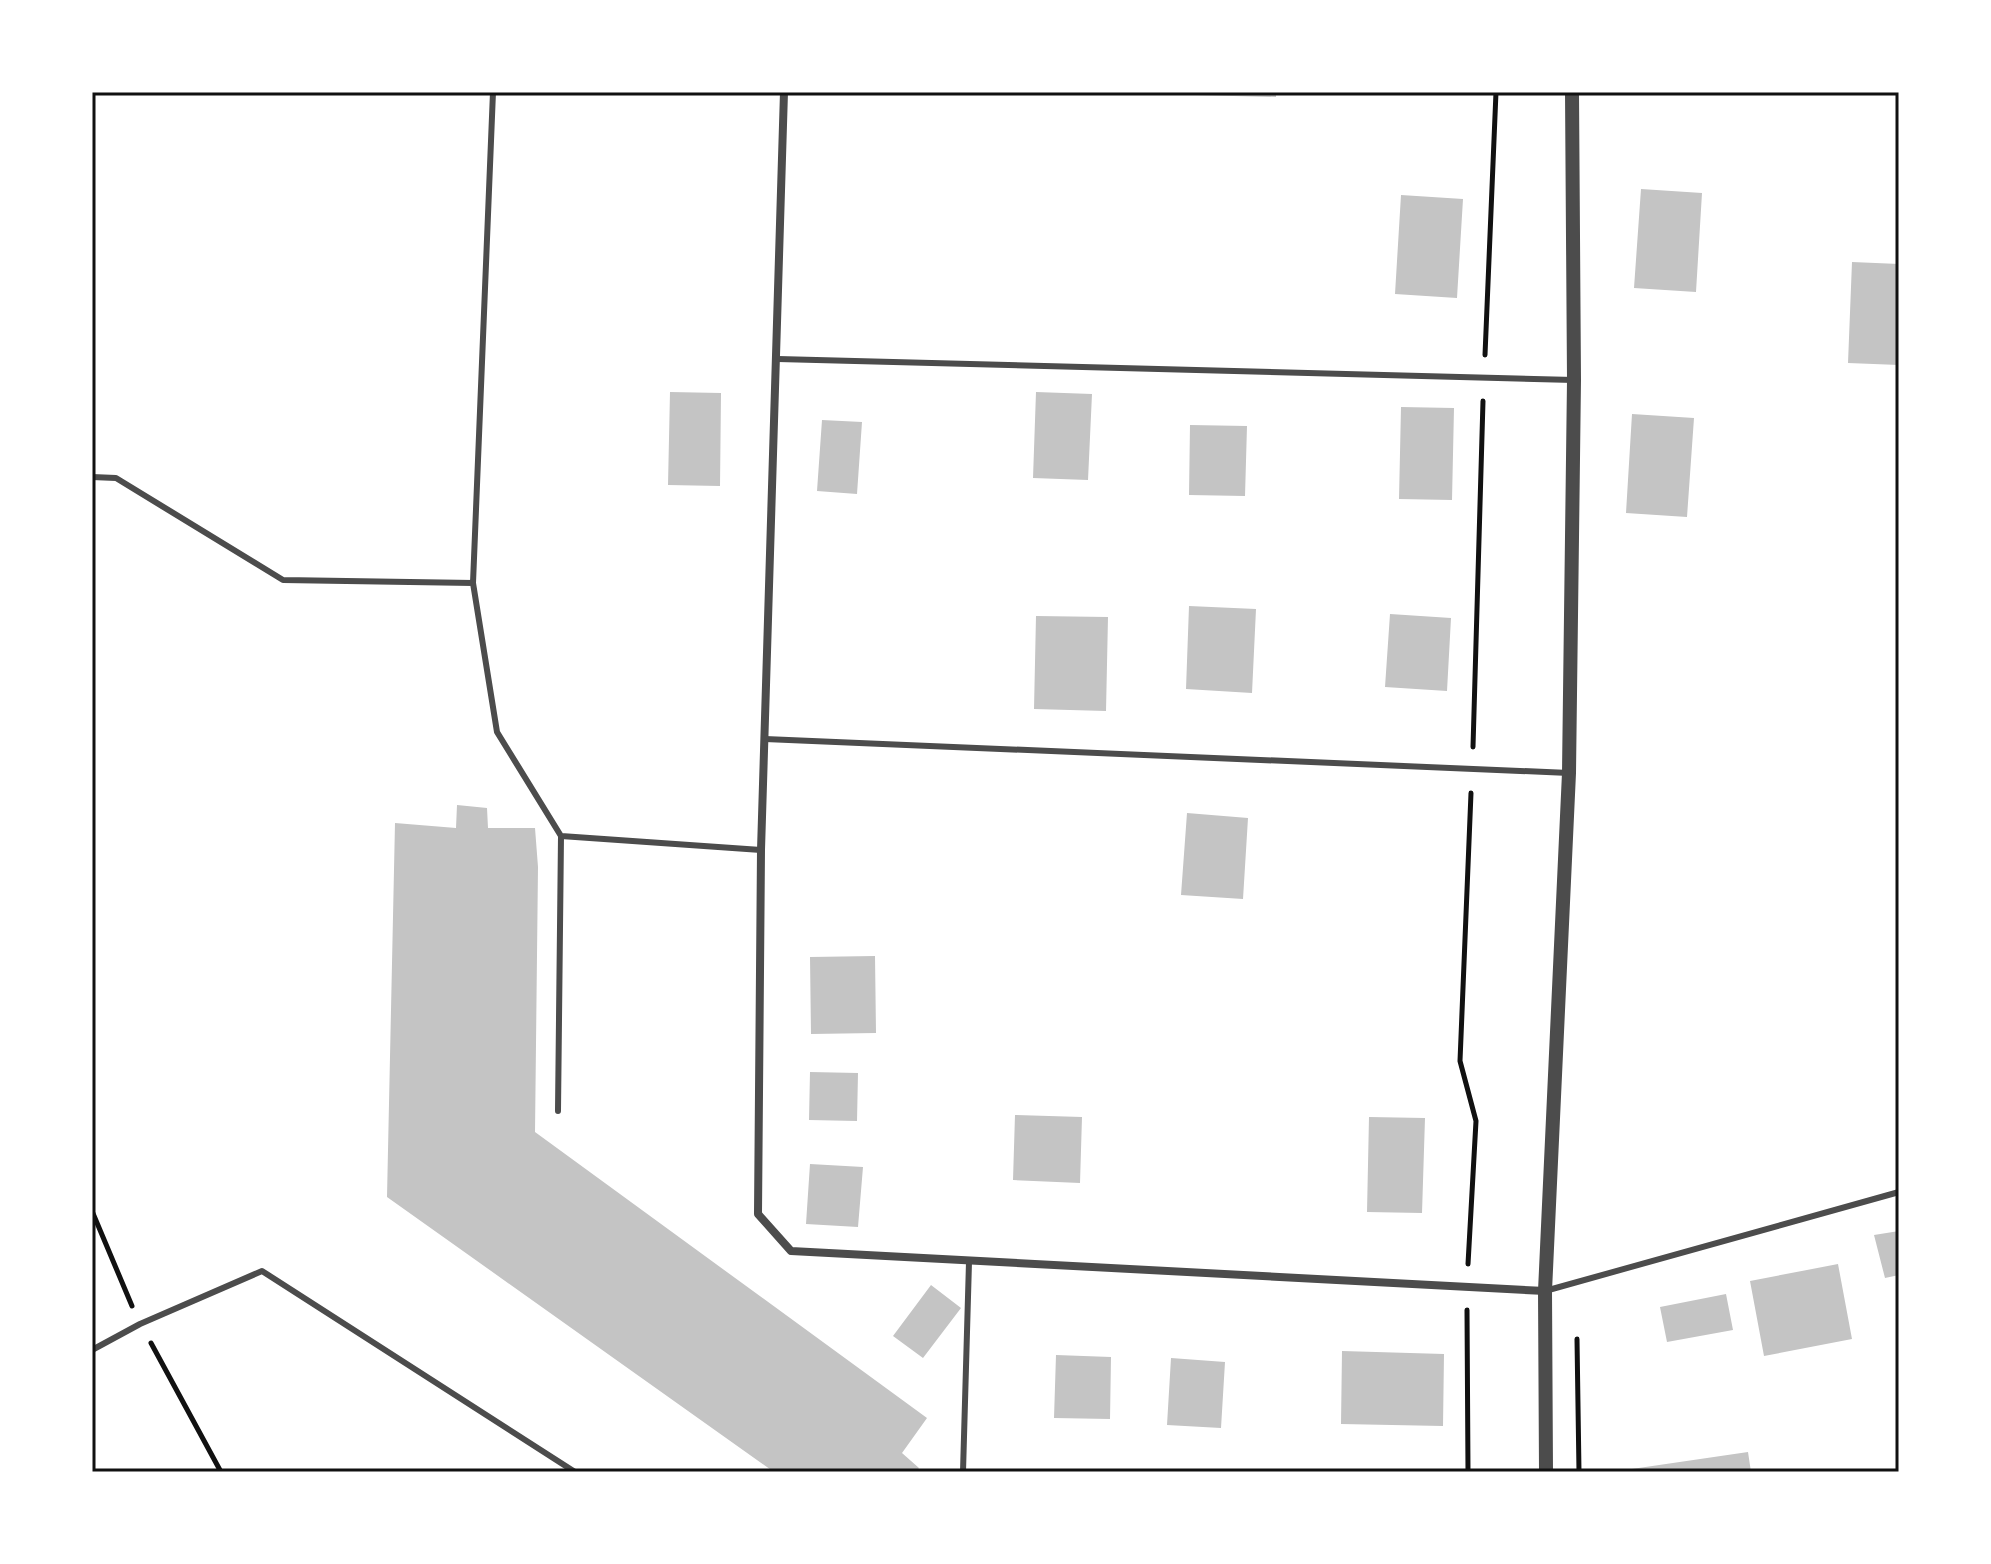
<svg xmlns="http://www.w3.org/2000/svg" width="1991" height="1564" viewBox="0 0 1991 1564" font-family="Overpass,sans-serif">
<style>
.building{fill:#c4c4c4}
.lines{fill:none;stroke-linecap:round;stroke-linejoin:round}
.path{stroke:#111;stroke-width:5}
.service{stroke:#4c4c4c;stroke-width:6}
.minor{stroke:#4c4c4c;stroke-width:8}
.tertiary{stroke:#4c4c4c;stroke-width:14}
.neatline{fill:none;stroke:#111;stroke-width:3}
</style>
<rect width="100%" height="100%" fill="#fff"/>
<path class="building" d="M1195 92H1276V97L1195 95Z
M1641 189 1702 193 1696 292 1634 288Z
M1401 195 1463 199 1457 298 1395 294Z
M1852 262 1899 264V365L1848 363Z
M670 392 721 393 720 486 668 485Z
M1036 392 1092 394 1088 480 1033 478Z
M1401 407 1454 408 1452 500 1399 499Z
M1632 414 1694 418 1687 517 1626 513Z
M822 420 862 422 857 494 817 491Z
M1190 425 1247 426 1245 496 1189 495Z
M1189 606 1256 609 1252 693 1186 689Z
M1390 614 1451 618 1447 691 1385 687Z
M1036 616 1108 617 1106 711 1034 709Z
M457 805 487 808 488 828H535L538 867 535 1132 927 1418 902 1453 919 1468 916 1472H774L387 1197 395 823 456 828Z
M1187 813 1248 818 1243 899 1181 895Z
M875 956 876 1033 811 1034 810 957Z
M810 1072 858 1073 857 1121 809 1120Z
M1015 1115 1082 1117 1080 1183 1013 1180Z
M1369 1117 1425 1118 1422 1213 1367 1212Z
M810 1164 863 1167 858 1227 806 1224Z
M1899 1231V1275L1885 1278 1874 1235Z
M1838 1264 1852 1339 1764 1356 1750 1281Z
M931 1285 961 1308 923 1358 893 1336Z
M1726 1294 1733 1330 1667 1342 1660 1307Z
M1342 1351 1444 1354 1443 1426 1341 1424Z
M1056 1355 1111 1357 1110 1419 1054 1418Z
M1171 1358 1225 1362 1221 1428 1167 1425Z
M1748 1452 1751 1472H1625V1470Z"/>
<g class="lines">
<path class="path" d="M1485 355 1496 92
M1473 747 1483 401
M92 1211 132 1306
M1468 1264 1476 1121 1460 1061 1471 793
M1467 1310 1468 1472
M1577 1339 1579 1472
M151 1343 221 1472"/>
<path class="service" d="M778 359 1574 380
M92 477 116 478 283 580 473 583 497 732 561 836
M473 583 493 92
M765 739 1569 773
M558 1111 561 836 761 850
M1545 1291 1899 1192
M92 1350 140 1324 262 1271 575 1472
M963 1472 969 1262"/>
<path class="minor" d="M784 92 761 850 758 1214 791 1251 1545 1291"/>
<path class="tertiary" d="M1546 1472 1545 1291 1569 773 1574 380 1572 92"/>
</g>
<rect width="1991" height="1564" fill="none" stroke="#ffffff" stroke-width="188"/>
<rect x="94" y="94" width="1803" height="1376" class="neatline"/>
</svg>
